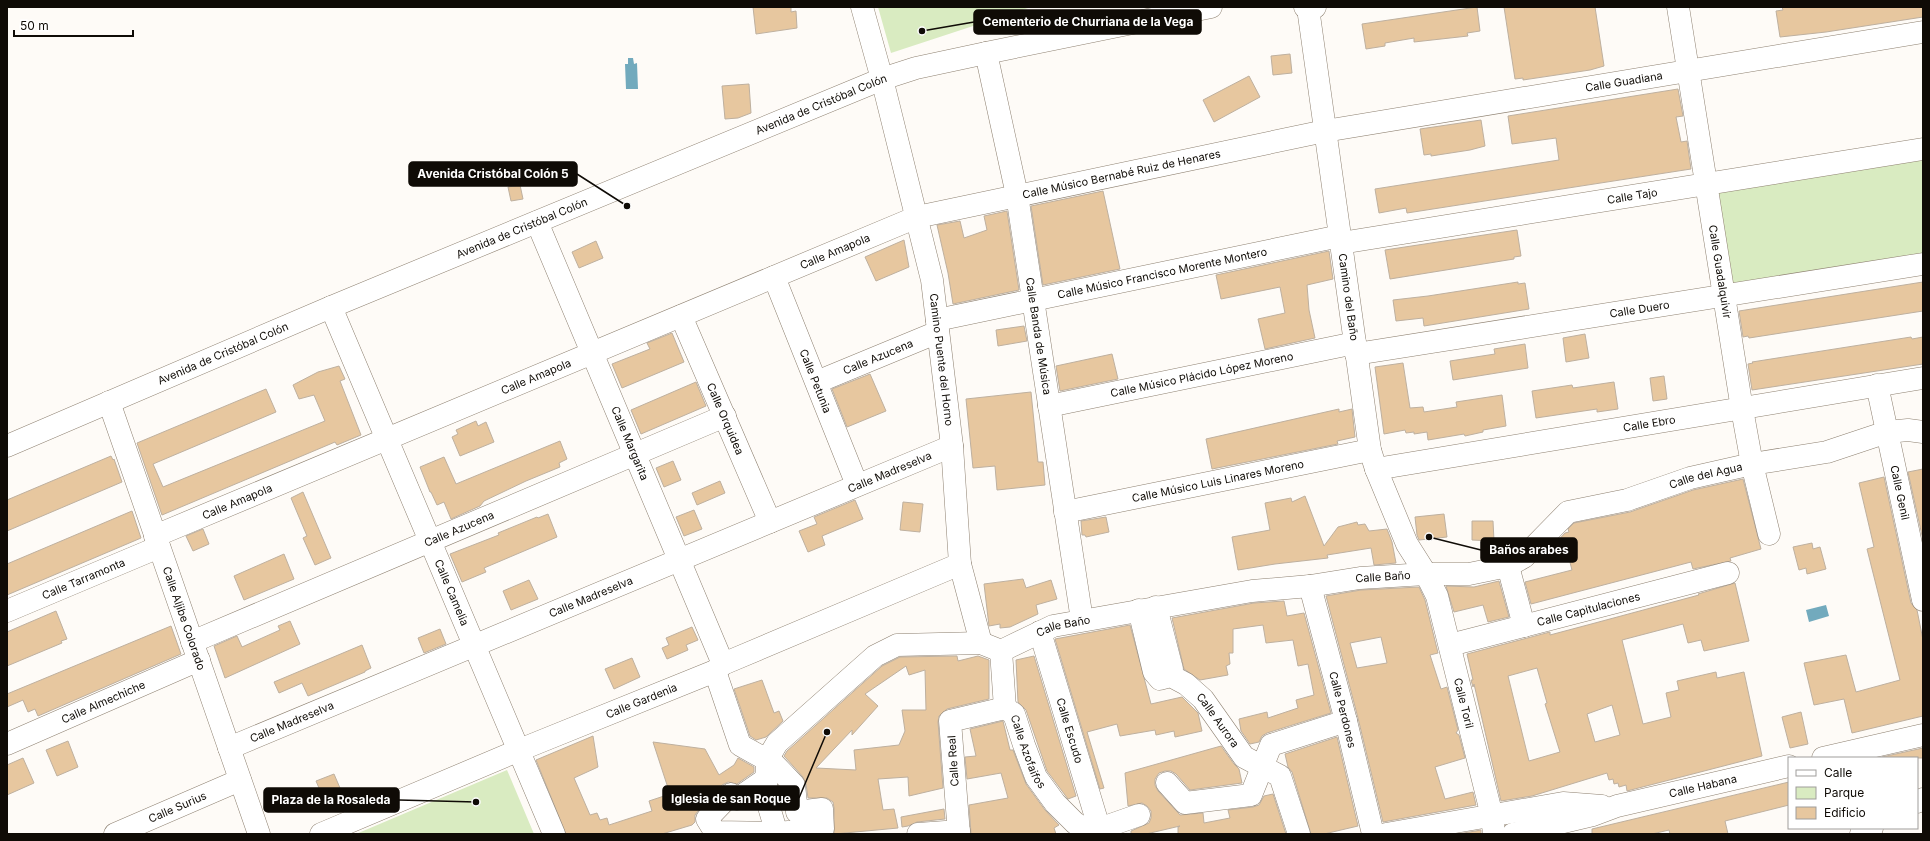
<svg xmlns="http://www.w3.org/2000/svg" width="1930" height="841" viewBox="0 0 1930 841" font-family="Inter,sans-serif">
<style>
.green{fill:#d9ebc1}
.water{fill:#72aabd}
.building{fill:#e7c79f;stroke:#beb09f;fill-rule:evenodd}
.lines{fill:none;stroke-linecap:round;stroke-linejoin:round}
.minor-casing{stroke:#8e8171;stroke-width:23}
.major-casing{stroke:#8e8171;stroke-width:23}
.minor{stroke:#fff;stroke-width:22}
.major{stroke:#fff;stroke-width:22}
.labels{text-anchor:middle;stroke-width:3;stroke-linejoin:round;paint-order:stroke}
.street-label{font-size:11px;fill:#0f0b06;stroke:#fff}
.leader{fill:none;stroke:#0f0b06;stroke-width:1.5}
.callout-dot{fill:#0f0b06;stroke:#fff;stroke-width:1.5}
.callout{fill:#0f0b06;stroke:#0f0b06;stroke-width:1.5}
.callout-label{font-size:12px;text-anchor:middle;font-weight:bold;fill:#fff}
</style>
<rect width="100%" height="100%" fill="#fefbf7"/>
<path class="green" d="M878 7H1031L891 53Z
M1923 156V255L1730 286 1713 189Z
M507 770 534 834H356Z"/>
<path class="water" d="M628 58H633L634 64 637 63 638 89H626L625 64H628Z
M1826 605 1829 616 1809 622 1806 610Z"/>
<path class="building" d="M753 7H791V12L796 11 797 28 756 34Z
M1477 7 1480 31 1467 33 1468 36 1414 42V38L1385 43V46L1366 49 1362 24Z
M1504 7H1595L1604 66 1590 70 1523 80V78L1515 79Z
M1782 7H1923V17L1826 32 1780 37 1776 11 1783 10Z
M1290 54 1292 73 1273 75 1271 56Z
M1249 76 1260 97 1214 122 1203 100Z
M749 84 751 113 738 118 725 119 722 86Z
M1678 89 1683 116 1676 117 1681 142 1687 141 1691 169 1407 213 1406 208 1379 213 1375 189 1559 160 1556 138 1512 144 1508 116Z
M1481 120 1485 146 1470 150 1431 156V154L1424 155 1420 129Z
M520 185 523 199 511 201 508 187Z
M1103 191 1120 269 1043 285 1031 206Z
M1007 211 1019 290 953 304 948 273 937 225 960 221 964 238 987 230 984 216Z
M1517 230 1521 256 1514 257V259L1390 279 1385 250Z
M904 240 909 267 876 281 865 257Z
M596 241 603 258 579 268 572 252Z
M1329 251 1333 279 1307 285 1309 310 1315 338 1265 349 1258 319 1285 313 1280 287 1221 299 1216 275Z
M1518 282V284L1525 283 1529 309 1424 326 1423 318 1396 321 1393 300 1428 296Z
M1923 282V311L1749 338 1748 336 1743 337 1739 311Z
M1024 326 1027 341 998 346 996 330Z
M672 333 684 362 622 388 612 364 650 349 647 343Z
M1585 334 1589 358 1566 362 1563 338Z
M1911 337 1912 339 1923 337V364L1752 390 1748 364 1753 363 1752 362Z
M1525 344 1528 368 1453 380 1450 361 1495 354 1494 349Z
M1112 354 1118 379 1060 391 1056 366Z
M1403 363 1410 408 1423 407 1424 412 1457 407 1456 402 1502 395 1506 426 1483 430V432L1465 436 1464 434 1428 440 1427 432 1414 434V432L1406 433 1405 430 1384 434 1375 367Z
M339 366 345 379 340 381 361 435 337 445 335 442 162 515 137 443 266 389 276 412 153 464 163 487 325 421 314 395 299 399 293 385 318 372Z
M870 374 886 411 847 427 832 389Z
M1664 376 1667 399 1653 401 1650 378Z
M696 382 706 406 641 434 631 410Z
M1614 382 1618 409 1597 412V409L1536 418 1532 391 1572 385 1573 388Z
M1031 392 1038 462H1043L1045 485 997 490 995 466 973 468 966 399Z
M1339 409V412L1352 409 1355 437 1337 441 1338 444 1212 469 1206 439Z
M476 421 478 426 486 422 494 442 460 456 452 437 458 434 456 430Z
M560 441 567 459 559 463 560 467 526 481 484 501 480 506 451 519 444 502 437 505 431 492H430L420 467 444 457 456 484Z
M111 456 113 460 114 459 122 482 7 531V500Z
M673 461 681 480 664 487 656 468Z
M1923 469V540L1908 472Z
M1884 477 1911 603 1917 610 1923 640V716L1852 733 1844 699 1814 705 1804 663 1846 655 1856 692 1900 680 1867 549 1874 547 1859 483Z
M1743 479 1761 549 1730 558 1731 561 1693 569 1691 562 1531 604 1525 582 1572 570 1566 547 1554 550 1553 546 1565 533 1569 532 1568 529 1574 523 1630 512 1693 490Z
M720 481 725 493 697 505 692 493Z
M303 492 331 558 315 565 303 538 307 536 291 498Z
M1305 496 1324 546 1338 527 1357 522 1358 525 1365 524 1369 531 1387 529 1392 542 1396 563 1374 565 1371 548 1327 555 1328 558 1275 564 1238 570 1232 537 1270 530 1265 503 1291 498 1292 502Z
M855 500 863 519 822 536 825 545 808 552 799 531 817 524 814 517Z
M903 502 923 504 920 532 900 530Z
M694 510 702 529 684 536 676 517Z
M132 511 141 538 7 595V564Z
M548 514 557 537 484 568 486 572 462 582 450 554 499 535 498 533 537 517 538 518Z
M1444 514 1447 537 1419 540 1417 535 1415 517Z
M1106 517 1109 532 1086 537 1085 535H1082L1081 521Z
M1472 521H1493L1494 541 1472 540Z
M203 529 209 544 193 551 186 536Z
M1812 543 1813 549 1820 547 1826 569 1807 574 1806 568 1799 570 1793 547Z
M284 554 294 579 244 600 234 576Z
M1023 579 1026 588 1051 580 1057 599 1036 605 1038 614 1010 627 1000 628V624L989 626 984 584Z
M529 580 538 599 511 610 503 591Z
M1499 581 1509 617 1488 622 1483 605 1454 612 1446 586 1474 587Z
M1735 583 1749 641 1704 651 1701 640 1688 643 1683 624 1622 640 1643 724 1671 717 1666 693 1679 690 1677 681 1716 672 1717 678 1744 672 1762 756 1627 791 1626 785 1619 787 1618 783 1614 784 1613 779 1609 780 1607 773 1532 796 1501 801 1474 684 1473 687 1471 680H1473L1467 654 1550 632V635L1595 623 1699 595 1698 594ZM1537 668 1547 703 1545 704 1560 752 1529 761 1508 676ZM1612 705 1620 735 1595 742 1587 714Z
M1419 587 1425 600 1438 653 1430 655 1441 689 1447 687 1458 730 1456 733 1459 735 1465 758 1435 767 1445 799 1473 792 1476 805 1383 822 1358 718 1326 596 1361 590ZM1381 637 1387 663 1357 668 1350 643Z
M1284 601 1287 616 1304 613 1331 713 1267 733 1262 736 1259 742 1250 744 1241 731 1239 719 1267 712 1268 718 1298 708 1296 700 1314 695 1308 664 1298 666 1293 640 1266 643 1263 625 1233 629V653H1229L1230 664 1226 666 1228 675 1200 680 1184 669 1172 618 1254 603Z
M56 611 67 639 61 641 62 643 7 666V632Z
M290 621 300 644 225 678 214 646 237 636 242 647 280 630 278 626Z
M1130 625 1151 704 1182 697 1198 713 1202 731 1175 737 1174 731 1156 735 1155 730 1120 736 1117 724 1087 732 1104 788 1100 789 1055 639Z
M171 626 181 654 38 716 35 709 28 712 23 700 7 707V694Z
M692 627 698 640 686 645 688 650 667 659 662 648 669 645 666 638Z
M440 629 446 644 424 653 418 638Z
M362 645 371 668 365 671V672L308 696 302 683 279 693 274 682Z
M957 656 958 661 978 656 989 660V699L947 709 939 716 938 722 943 788 909 796 908 777 878 779 883 810 894 809 898 828 834 834V808L833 802 827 798H808L806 784 803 777 784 756 787 751 882 666 900 657ZM906 666 909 675 925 670 926 710H902L905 731 899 745 854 750 856 770 816 768 852 730V735L878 706 865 694Z
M1034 656 1076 796 1068 799 1047 771 1026 710 1018 702 1016 660Z
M632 658 640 677 614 689 605 669Z
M762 680 774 713 779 711 783 721 766 737 756 740 750 736 734 689Z
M1801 712 1808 744 1790 748 1782 717Z
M1003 721 1010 750H1013L1026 784 1045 810 1059 825 1054 828 1056 834H971L969 805 1008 798 1001 773 967 779 965 757 976 756 970 729Z
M593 736 598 767 574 778 590 815 597 813 600 820 607 818 609 825 652 811 649 801 670 794 653 742 705 749 719 775 734 765 738 758 754 767V772L737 784 728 782 722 785 698 811 695 815V822L692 825 662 834H566L536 760Z
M1337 737 1358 826 1324 834H1311L1292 772 1288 767 1285 754Z
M68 741 78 767 57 776 46 750Z
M1221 746 1234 764 1239 769 1242 783 1190 790 1176 774 1171 771H1165L1159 773 1155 779V785L1158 791 1180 815 1203 813 1204 823 1230 818 1228 810 1253 807 1259 805 1264 796 1273 794 1286 834H1178V827L1180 826 1146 834H1131V831L1149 823 1151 818V811L1147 806 1142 803 1128 806 1125 773Z
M1923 748V758H1882V757Z
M23 758 34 783 7 795V765Z
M334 774 346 802 328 809 316 781Z
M1789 782V805L1725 821 1728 834H1670L1669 830 1652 834H1592V829Z
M944 809 945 819 917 822 908 826 902 827 901 817Z
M1481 830V834H1458Z"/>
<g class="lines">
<g class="minor-casing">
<g id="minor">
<path id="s1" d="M862 7 882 79 932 280 952 446 960 564 981 643"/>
<path id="s2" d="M1678 7 1742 409 1752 464 1769 534"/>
<path id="s3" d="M1308 8 1370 450 1376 469 1407 544 1426 574 1437 596 1492 816 1494 834"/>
<path id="s4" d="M986 53 1017 195 1082 620"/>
<path id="s5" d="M537 222 723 664"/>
<path id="s6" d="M1341 243 1923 149"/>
<path id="s7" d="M774 277 857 485"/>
<path id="s8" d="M331 307 554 834"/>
<path id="s9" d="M681 316 770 522"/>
<path id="s10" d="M937 320 1340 236"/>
<path id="s11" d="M1356 354 1923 264"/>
<path id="s12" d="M817 382 938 332"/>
<path id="s13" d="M1877 385 1923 600"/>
<path id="s14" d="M109 402 259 834"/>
<path id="s15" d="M1049 406 1355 343"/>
<path id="s16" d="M1376 469 1923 378"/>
<path id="s17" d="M1065 512 1370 450"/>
<path id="s18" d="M155 536 917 217 1325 131 1923 32"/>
<path d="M1508 566 1524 626"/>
<path id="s19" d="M1310 586 1346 721 1373 834"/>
<path d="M1156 607 1172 669 1171 676"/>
<path id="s20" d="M1139 610 1154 672 1160 679 1171 676 1186 684 1203 699 1244 757 1280 776 1299 834"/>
<path id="s21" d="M7 611 159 547"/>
<path id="s22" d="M1040 632 1101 834"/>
<path id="s23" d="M192 642 725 416"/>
<path id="s24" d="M1450 645 1728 573"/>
<path d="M1001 651 1005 708"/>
<path d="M715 671 740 745 767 760"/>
<path id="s25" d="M1005 708 1014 714 1024 745 1036 777 1055 803 1075 823 1093 834"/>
<path id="s26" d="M7 744 199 660"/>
<path id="s27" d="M229 748 952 446"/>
<path d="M1823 758 1923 735"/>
<path d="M774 764 794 785 797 812 822 809 823 829 777 833 715 832 707 819 731 794 737 799 766 779Z"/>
<path d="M1167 783 1185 803 1251 795 1271 745 1346 721"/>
<path d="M1917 802 1923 799"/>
<path d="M1099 829 1139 815"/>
<path id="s28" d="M115 834 240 780"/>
<path id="s29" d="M321 834 517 751 715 671 723 664 960 564"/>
<path id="s30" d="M777 834 769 807 766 790 767 760 777 743 875 656 897 645 981 643 1001 651 1053 626 1252 591 1310 586 1360 578 1426 574H1469L1508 566 1524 557 1568 512 1627 500 1690 478 1752 464 1827 452 1887 432 1908 430 1923 432"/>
<path d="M918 834 959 831"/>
<path d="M959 834 950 721 1005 708"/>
<path d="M1386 834 1563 803 1602 806"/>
<path id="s31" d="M1513 834 1593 815 1617 806 1789 766"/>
<path d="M1861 834 1872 828"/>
</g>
</g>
<g class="major-casing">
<g id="major">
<path d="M1305 7H1315"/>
<path id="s32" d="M7 446 331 307 882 79 916 68 986 53 1211 7"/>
</g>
</g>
<use href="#minor" class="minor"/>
<use href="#major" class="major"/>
</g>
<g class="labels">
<g class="street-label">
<text dy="4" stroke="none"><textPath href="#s18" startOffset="1546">Calle Guadiana</textPath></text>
<text dy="4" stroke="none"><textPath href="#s32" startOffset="883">Avenida de Cristóbal Colón</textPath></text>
<text dy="4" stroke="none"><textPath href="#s18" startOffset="1035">Calle Músico Bernabé Ruiz de Henares</textPath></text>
<text dy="4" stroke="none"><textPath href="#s6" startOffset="295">Calle Tajo</textPath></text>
<text dy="4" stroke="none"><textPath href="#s32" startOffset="559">Avenida de Cristóbal Colón</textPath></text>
<text dy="4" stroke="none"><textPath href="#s18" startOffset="737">Calle Amapola</textPath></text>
<text dy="4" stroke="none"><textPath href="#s2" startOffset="268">Calle Guadalquivir</textPath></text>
<text dy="4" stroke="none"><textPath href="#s10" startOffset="230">Calle Músico Francisco Morente Montero</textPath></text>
<text dy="4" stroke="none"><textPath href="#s3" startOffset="292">Camino del Baño</textPath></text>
<text dy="4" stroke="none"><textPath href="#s11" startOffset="287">Calle Duero</textPath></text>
<text dy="4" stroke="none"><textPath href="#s4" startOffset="288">Calle Banda de Música</textPath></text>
<text dy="4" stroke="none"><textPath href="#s32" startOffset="235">Avenida de Cristóbal Colón</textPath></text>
<text dy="4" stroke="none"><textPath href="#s12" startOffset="66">Calle Azucena</textPath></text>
<text dy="4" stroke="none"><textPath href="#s1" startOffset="362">Camino Puente del Horno</textPath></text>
<text dy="4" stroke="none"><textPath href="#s15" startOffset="156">Calle Músico Plácido López Moreno</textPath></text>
<text dy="4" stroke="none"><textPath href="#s18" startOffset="413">Calle Amapola</textPath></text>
<text dy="4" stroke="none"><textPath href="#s7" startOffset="112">Calle Petunia</textPath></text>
<text dy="4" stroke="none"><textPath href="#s9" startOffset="112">Calle Orquidea</textPath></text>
<text dy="4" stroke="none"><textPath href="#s16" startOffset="277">Calle Ebro</textPath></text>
<text dy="4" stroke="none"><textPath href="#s5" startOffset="240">Calle Margarita</textPath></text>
<text dy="4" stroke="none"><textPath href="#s27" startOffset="716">Calle Madreselva</textPath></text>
<text dy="4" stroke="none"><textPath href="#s30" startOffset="1098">Calle del Agua</textPath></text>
<text dy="4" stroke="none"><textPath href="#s17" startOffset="156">Calle Músico Luis Linares Moreno</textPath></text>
<text dy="4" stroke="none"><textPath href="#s13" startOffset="110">Calle Genil</textPath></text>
<text dy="4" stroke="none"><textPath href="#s18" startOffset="89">Calle Amapola</textPath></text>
<text dy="4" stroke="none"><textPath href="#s23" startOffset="290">Calle Azucena</textPath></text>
<text dy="4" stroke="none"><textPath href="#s30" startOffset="748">Calle Baño</textPath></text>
<text dy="4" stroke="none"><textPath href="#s21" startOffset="83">Calle Tarramonta</textPath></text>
<text dy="4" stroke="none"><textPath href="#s8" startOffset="310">Calle Camelia</textPath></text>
<text dy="4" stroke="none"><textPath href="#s27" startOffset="392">Calle Madreselva</textPath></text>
<text dy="4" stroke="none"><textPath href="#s24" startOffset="143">Calle Capitulaciones</textPath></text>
<text dy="4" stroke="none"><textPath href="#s14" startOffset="229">Calle Aljibe Colorado</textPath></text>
<text dy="4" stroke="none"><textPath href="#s30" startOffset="424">Calle Baño</textPath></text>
<text dy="4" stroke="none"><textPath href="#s29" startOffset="347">Calle Gardenia</textPath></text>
<text dy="4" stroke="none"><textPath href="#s26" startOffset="105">Calle Almechiche</textPath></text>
<text dy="4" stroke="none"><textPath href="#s3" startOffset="718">Calle Toril</textPath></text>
<text dy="4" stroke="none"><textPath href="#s19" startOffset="128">Calle Perdones</textPath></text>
<text dy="4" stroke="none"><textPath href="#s20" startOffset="150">Calle Aurora</textPath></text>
<text dy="4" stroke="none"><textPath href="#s27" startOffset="68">Calle Madreselva</textPath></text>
<text dy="4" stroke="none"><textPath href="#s22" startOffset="103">Calle Escudo</textPath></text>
<text dy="4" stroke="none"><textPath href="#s25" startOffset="51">Calle Azofaifos</textPath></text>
<text transform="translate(953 761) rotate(-94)" y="4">Calle Real</text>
<text dy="4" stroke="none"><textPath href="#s31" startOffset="196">Calle Habana</textPath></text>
<text dy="4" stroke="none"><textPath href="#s28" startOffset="68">Calle Surius</textPath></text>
</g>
</g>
<path class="leader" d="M922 31L974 22M627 206L577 174M1429 537L1481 550M827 732L799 798M476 802L399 800"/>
<g class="callout-dot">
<circle cx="922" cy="31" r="4"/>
<circle cx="627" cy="206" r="4"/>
<circle cx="1429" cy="537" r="4"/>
<circle cx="827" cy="732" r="4"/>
<circle cx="476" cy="802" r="4"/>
</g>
<g class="callout">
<rect x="974" y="10" width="227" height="24" rx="4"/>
<rect x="409" y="162" width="168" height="24" rx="4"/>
<rect x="1481" y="538" width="96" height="24" rx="4"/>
<rect x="663" y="786" width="136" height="24" rx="4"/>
<rect x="264" y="788" width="135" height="24" rx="4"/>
</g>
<g class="callout-label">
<text x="1088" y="26">Cementerio de Churriana de la Vega</text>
<text x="493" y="178">Avenida Cristóbal Colón 5</text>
<text x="1529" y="554">Baños arabes</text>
<text x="731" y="803">Iglesia de san Roque</text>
<text x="331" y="804">Plaza de la Rosaleda</text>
</g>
<rect width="1930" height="841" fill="none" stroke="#0f0b06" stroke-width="16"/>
<rect x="1788" y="757" width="130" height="72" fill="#ffffff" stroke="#9f9d9b"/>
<rect x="1796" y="770" width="20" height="6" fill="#ffffff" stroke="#9f9d9b"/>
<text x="1824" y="777" font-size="12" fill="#0f0b06">Calle</text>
<rect x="1796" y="787" width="20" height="12" fill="#d9ebc1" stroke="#9f9d9b"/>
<text x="1824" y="797" font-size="12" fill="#0f0b06">Parque</text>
<rect x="1796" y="807" width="20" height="12" fill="#e7c79f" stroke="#9f9d9b"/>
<text x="1824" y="817" font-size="12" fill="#0f0b06">Edificio</text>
<path d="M14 30v6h119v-6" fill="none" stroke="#0f0b06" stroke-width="2"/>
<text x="20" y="30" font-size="12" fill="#0f0b06" stroke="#ffffff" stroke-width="3" paint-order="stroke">50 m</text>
</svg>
